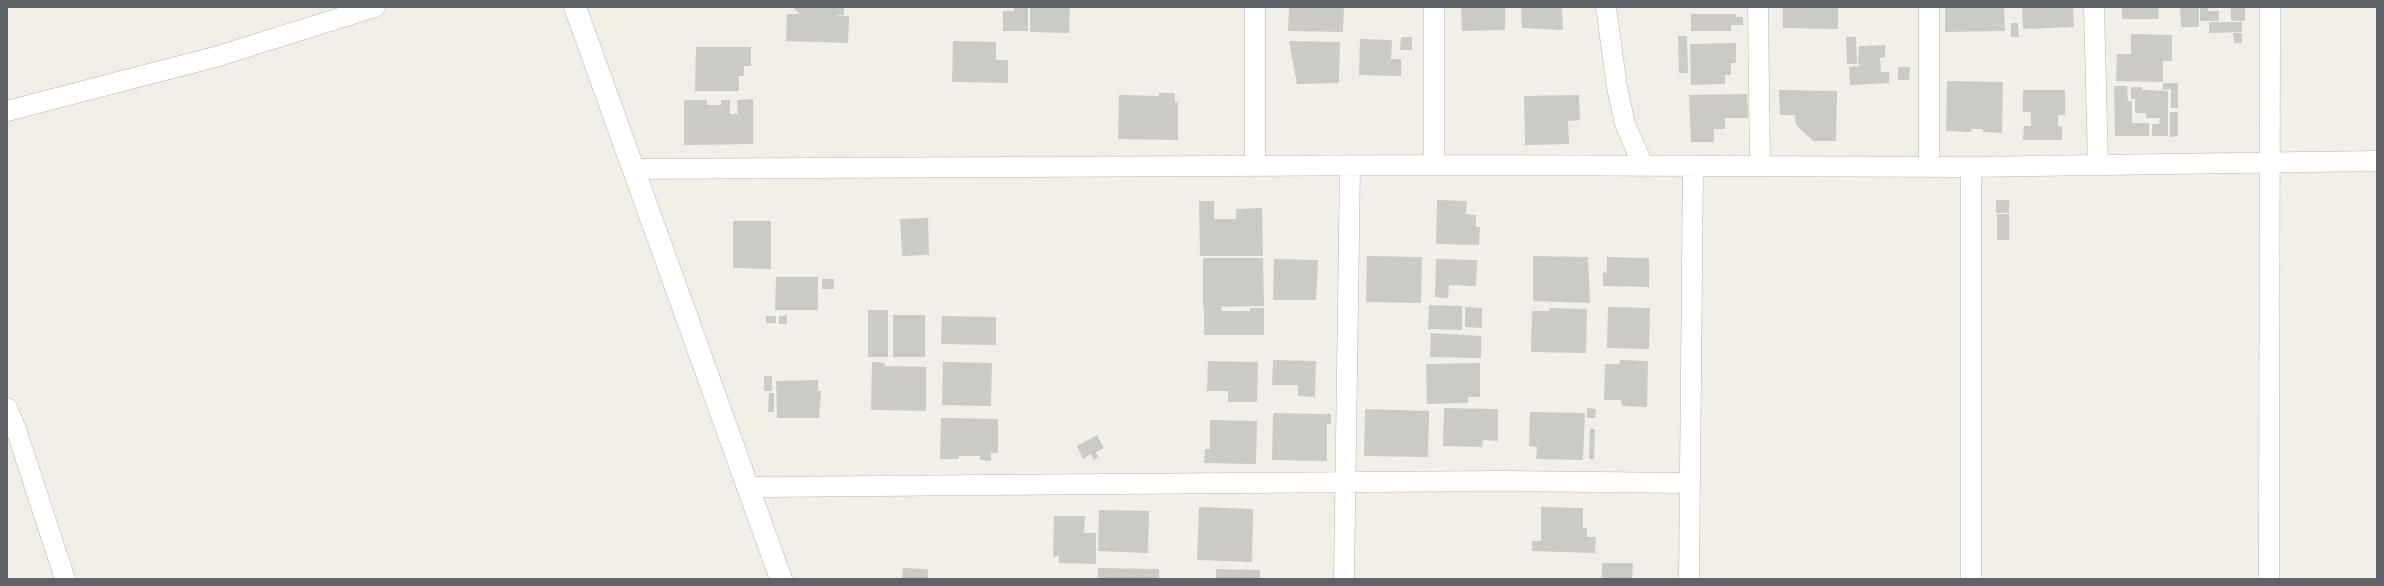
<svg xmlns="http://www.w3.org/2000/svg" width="2384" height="586" viewBox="0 0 2384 586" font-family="'Noto Sans',sans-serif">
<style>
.building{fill:#cccac5}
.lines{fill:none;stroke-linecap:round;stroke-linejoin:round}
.minor-casing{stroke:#b5b8bc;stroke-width:21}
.tertiary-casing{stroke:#b5b8bc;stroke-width:23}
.minor{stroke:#fff;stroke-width:20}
.tertiary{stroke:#fff;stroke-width:22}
</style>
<rect width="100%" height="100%" fill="#f1efe8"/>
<path class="building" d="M792 7H844V15L833 16H849L848 43 786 41 787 14H800Z
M1014 7H1028V31H1003V11H1014Z
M1030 7H1070L1069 33 1030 32Z
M1289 7H1344L1343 32 1288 31Z
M1461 7H1505V30L1462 31Z
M1521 7H1562L1563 30 1522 28Z
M1783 7H1838V29L1783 28Z
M1945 7H2004L2005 31 1945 32Z
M2022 7H2073L2074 27 2023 29Z
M2122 7H2158L2159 19H2122Z
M2180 7H2199V27H2181Z
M2200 7H2208V11H2219V21H2200Z
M2231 7H2245V21H2231Z
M1691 14H1736V17H1743V25H1731V31H1691Z
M2209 22H2242V32L2209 33Z
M2011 23H2018L2019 37H2011Z
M2233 33H2242V43H2234Z
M2131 34 2172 35V61H2163V82L2116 81 2117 54H2131Z
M1678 36H1687L1688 73H1679Z
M1401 37H1412V50H1400Z
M1846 37H1856L1857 64H1847Z
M1360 39 1392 40 1391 59H1401V76L1359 75Z
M953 41 996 42V60H1008V83L952 82Z
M1289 41 1340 42 1339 83 1297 84Z
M1736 43V63H1731V75H1725V84L1691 85 1690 44Z
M1885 45V57L1880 58 1881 72H1889V83L1850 85 1849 67 1860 66 1858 64 1859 46Z
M696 47H751V66H744V76H739V91H695Z
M1898 67H1910L1909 80H1898Z
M1947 81 2003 82 2002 133 1983 132V129H1971V132L1946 131Z
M2163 83H2178V108H2171V89L2163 90Z
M2114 86H2127L2128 101H2132V123H2149V136H2115Z
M2131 87H2142V90L2168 91V136H2152V124H2159L2160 118H2146V113H2135V99H2131Z
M1779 90 1837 91 1836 141H1813L1796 125 1795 115H1780Z
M2023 90H2065V115H2058V127L2062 126V140H2023L2024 126H2031V112H2023Z
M1159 93H1175V102L1178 103V140L1118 139 1119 95 1159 96Z
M1747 94 1748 118H1725V129H1714V142H1691L1689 95Z
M1579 95 1580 120 1568 121 1569 144 1525 145 1524 96Z
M753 99V144L684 145V100H707V105H721V100H730V114H738L737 100Z
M2170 112H2178V136L2170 137Z
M1437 200 1467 201 1466 214 1476 215V227H1480L1479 245 1436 244Z
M1996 200H2009V213H1996Z
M1199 201H1214V219H1236V209L1262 208 1263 256H1200Z
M1997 214H2009V240H1997Z
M928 218 929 255 902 256 900 219Z
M733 221H771V269L733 268Z
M1367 256 1422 257 1421 303 1366 302Z
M1533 256 1588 257 1590 303 1533 301Z
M1607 257 1649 258V287L1603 286V272L1607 273Z
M1203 258H1263L1264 306 1203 307Z
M1274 259 1318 260 1316 300H1273Z
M1436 259 1477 260 1476 286 1449 285 1448 298 1435 297Z
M776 277H818V310H775Z
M822 279H834V289H822Z
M1429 305 1462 306V330L1428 329Z
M1204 307H1222L1221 311H1250V308H1264V335H1204Z
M1465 307 1482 308V328L1465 327Z
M1608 307 1650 308 1649 349 1607 348Z
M1550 308 1587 309 1586 353 1531 352 1532 311H1549Z
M868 310H888V357H868Z
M787 315V324H779V316Z
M893 315H925V357H893Z
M766 316H776V323H766Z
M942 316 996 317V345L941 344Z
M1431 333 1481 336V358L1430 357Z
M1273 360 1316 361 1315 397 1298 396V385H1272Z
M1620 360 1648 361 1647 407 1622 406 1621 400H1604L1605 364H1619Z
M1208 361 1258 362 1257 402H1228V391H1207Z
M872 362 885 363V366L926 367V411L871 410Z
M943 362 992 363 991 406 942 405Z
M1480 363V397H1468V403L1427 404 1426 364Z
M764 376H772V391H764Z
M818 380V391H821L819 418H777L776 381Z
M769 393H774V412H768Z
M1444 408 1498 409V441L1483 440 1482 447 1443 446Z
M1587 408 1596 409 1595 418H1587Z
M1365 409 1429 411 1428 457 1364 456Z
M1530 412 1585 413 1583 460 1536 459 1537 447 1529 446Z
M1273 413 1331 414V424H1327V461L1272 460Z
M941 418 998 419V453H991V461L980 460V456H959V459H940Z
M1210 420 1257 421 1256 464 1204 463 1205 449H1210Z
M1590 429H1595L1594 459H1589Z
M1097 435 1104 448 1096 452 1098 457 1094 460 1091 454 1083 459 1077 446Z
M1199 507 1253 509 1252 562 1197 560Z
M1541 507 1583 508V528H1587V537H1596L1595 553 1532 551V541H1541Z
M1099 510 1149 511 1148 553 1098 551Z
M1054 516H1085L1084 533H1096V564L1059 563V556L1053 557Z
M1602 563H1633L1632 579H1602Z
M903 568 928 569V579H902Z
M1098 568 1159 569V579H1098Z
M1216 569 1260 570V579H1216Z"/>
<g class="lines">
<g class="minor-casing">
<path id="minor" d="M1606 7 1617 87 1625 124 1643 165
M1758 7 1760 166
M2094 7 2098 164
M7 111 215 57 375 7
M1434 165V7
M1255 166V7
M1929 167V7
M633 169 1434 165 1971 167 2377 161
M7 408 16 429 65 579
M748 487 1499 481 1689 483
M1344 579 1350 166
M1689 579 1693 166
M1971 579V167
M2269 579 2270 7"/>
</g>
<g class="tertiary-casing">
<path id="tertiary" d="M575 7 781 579"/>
</g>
<use href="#minor" class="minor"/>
<use href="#tertiary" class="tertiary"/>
</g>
<rect width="2384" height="586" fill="none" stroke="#5f6368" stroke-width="16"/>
</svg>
